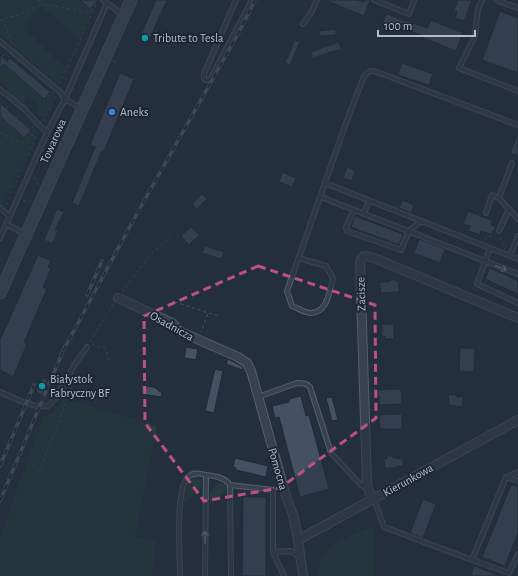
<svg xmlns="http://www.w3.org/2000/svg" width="518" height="576" viewBox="0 0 518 576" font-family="'Alegreya Sans',sans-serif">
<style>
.green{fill:#263c3f}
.building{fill:#455162;stroke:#1f2835}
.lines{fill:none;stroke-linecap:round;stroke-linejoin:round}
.service-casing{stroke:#565f6c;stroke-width:6}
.minor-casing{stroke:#565f6c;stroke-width:10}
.secondary-casing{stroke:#565f6c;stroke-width:13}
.path{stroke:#44595c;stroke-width:1;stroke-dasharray:3 3;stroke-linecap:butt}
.service{stroke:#38414e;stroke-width:4}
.minor{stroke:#38414e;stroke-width:8}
.secondary{stroke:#465061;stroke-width:11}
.rail-casing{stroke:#5a6575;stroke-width:3.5}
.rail{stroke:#1d2633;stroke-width:2;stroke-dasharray:6;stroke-linecap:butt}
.oneway{stroke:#7c8592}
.marked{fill:none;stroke:#bd5182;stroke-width:3;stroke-dasharray:8 5;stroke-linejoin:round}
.culture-dot{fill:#0f9aa8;stroke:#1d2633;stroke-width:1.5}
.shop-dot{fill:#3f7fe0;stroke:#1d2633;stroke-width:1.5}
.labels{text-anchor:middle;stroke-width:4;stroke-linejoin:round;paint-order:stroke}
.poi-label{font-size:12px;fill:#b4bcc9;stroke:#1d2633;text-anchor:start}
.street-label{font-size:12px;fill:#b4bcc9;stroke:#1d2633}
</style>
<rect width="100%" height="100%" fill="#242f3e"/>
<path class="green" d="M0 0H80L90 9 89 11H90L94 7 80 39 41 6 23 27 66 69 63 75H61L60 76 62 77 58 86 51 80V78L0 34V22L6 15 5 14 0 20Z
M4 64 44 99 39 105 28 95 23 101 29 107 27 110 7 91 8 88 0 81V67L1 68Z
M53 91 55 93 42 123 39 121 42 117 36 111Z
M0 116 27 127 30 124 38 131 2 208 0 205Z
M63 398 157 426 135 537 156 542 152 576H0V538L43 416 50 415 59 406Z
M196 477 201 480 202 488 184 504C183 495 186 481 196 477Z
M221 483 225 485 226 490 210 505C209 495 210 487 221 483Z
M374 526 375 573 380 576H319L320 560 333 545 350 536Z"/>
<path class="building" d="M80 0H98L90 9Z
M156 0H167L149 40 140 37Z
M325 0H357L364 2V0H370L364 16Z
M458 0H472L464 21 455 18 457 12 454 11Z
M500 11 518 18V73L482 60Z
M386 14 427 28 431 20 463 33 456 51 424 38V36L383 22Z
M336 29V35L319 36V31Z
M295 40 300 42 290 65 285 63Z
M339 42 341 49 313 58 311 52Z
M0 55 7 61 6 62 10 58 50 92 44 99 4 64 0 69Z
M402 63 433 74 429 85 398 75Z
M120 73 134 79 104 151 102 150 79 206 72 203 95 147 90 145Z
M0 103 31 130 24 138 0 116Z
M518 134V156L510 153Z
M347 167 355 170 352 181 343 178Z
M282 172 296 178 292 187 279 182Z
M202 194 207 199 197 209 192 204Z
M403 200 414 205 411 213 399 208Z
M57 209 64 212 55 230 58 231 52 244 44 240Z
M468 211 493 221 491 225 496 227 491 234 481 231 480 235 468 231 470 226 463 224Z
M355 216 403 234 399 245 351 227Z
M191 227 199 235 189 245 181 236Z
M419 239 445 249 440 263 414 253Z
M205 246 224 252 222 259 202 253Z
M38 255 51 261 48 267 51 268 43 287 47 289 24 342 27 344 13 377 0 370V340Z
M490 268 518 281V294L485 279Z
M389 280H397V282H399V292L381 293 379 282H389Z
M382 324H394V339H385V336L382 337Z
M186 347 198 349 196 360 184 358Z
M460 348H475L474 372 459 371Z
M228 359 243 367 242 370 226 364Z
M215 369 223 371 214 413 205 411Z
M43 378 48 381 42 395 36 392 37 386Z
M142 386 154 387 162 393 161 397 141 394Z
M401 389 402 404 379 405V396H377V390Z
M448 395H457V397H463V407L449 405Z
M301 396 306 416 309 415 329 489 300 497 279 417 275 418 272 406 289 402V399Z
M332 397 338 420 332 421 326 398Z
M402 414V429H380L379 415Z
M387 456H393V458L403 459V466H397V468H385L384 459H387Z
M235 458 268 466 266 477 236 470V468L233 467Z
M511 485 518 487V533L505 566 482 557Z
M243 497H266V576H242Z
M423 499 436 504 423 538 410 533Z
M474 566 500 576H471Z"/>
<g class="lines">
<g class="service-casing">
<path id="service" d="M103 0 123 15
M236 0 204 74V78L205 80H209L211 78 252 0
M374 0 409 14 414 0
M482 0 478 9 475 36 459 68 518 91
M496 0 518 8
M303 24 312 11 317 0
M0 41 60 92 65 99
M0 90 6 94 23 108 47 133
M65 99 107 3
M512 163 499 198 518 219
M325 183 518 259
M321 197 518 274
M0 208 9 216
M354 210 346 227 347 231 401 250 409 231 421 221
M364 213 369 201
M486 213 492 195 499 198
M6 224 25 234
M499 231 509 209
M0 238 47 133 65 99 82 109
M490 248 477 284 518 303
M510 256 518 236
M299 258 326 266 332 276 333 280C329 292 327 313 311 313 305 313 298 308 292 306L287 291 346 123 364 76C368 71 371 70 377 72L518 125
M0 392C12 397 34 409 48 406L56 398 75 364 87 347
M258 397 297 383C303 383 306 383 310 387L331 453 361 485 367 488
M518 472 506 477 472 560 509 573 518 554
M506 477 518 481
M230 485 273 490V552L284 576
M374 499 384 527 472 560
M273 552 291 551 300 558
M180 576C180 556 175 489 188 477 193 472 200 473 206 475 214 476 225 477 230 485L231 576
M205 576 206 475"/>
</g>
<g class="minor-casing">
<path id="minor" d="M118 298 172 323 181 332 238 357 247 363 251 371 286 496 294 518 298 540 303 576
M372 500 367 485 360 261C363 254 367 256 374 258L518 318
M298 540 518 420"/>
</g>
<g class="secondary-casing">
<path id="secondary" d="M0 293 131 0"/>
</g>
<path class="path" d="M38 0 43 3
M0 21 5 14
M12 44 2 18 15 16 43 4 87 12H89L98 1
M2 57 6 53
M113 61 115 62 119 61
M60 84 97 3
M39 106 52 91
M6 109 10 105
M17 118 20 113
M44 121 56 95
M26 126 29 122
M0 133 22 143 29 139 36 131
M34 177 38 185
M23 201 31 200
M6 205 38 133
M500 237 505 249
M484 240 495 233
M122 292 149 256 172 236
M175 302 208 313 201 332
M209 313 219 316
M90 342 113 304
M92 344 106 349 109 363
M39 473 78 371"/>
<use href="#service" class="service"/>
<use href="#minor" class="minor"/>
<use href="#secondary" class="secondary"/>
<g class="rail-casing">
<path id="rail" d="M87 295 102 261
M63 351 135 217 238 34 255 0
M0 466 34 385
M0 501 65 346"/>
</g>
<use href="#rail" class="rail"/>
</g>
<defs><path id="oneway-shaft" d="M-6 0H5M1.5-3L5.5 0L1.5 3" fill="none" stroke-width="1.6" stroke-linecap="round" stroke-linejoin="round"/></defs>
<g class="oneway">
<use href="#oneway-shaft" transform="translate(501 268) rotate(22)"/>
<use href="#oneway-shaft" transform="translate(205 537) rotate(-90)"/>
</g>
<path d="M0 0H518V576H0ZM258 266 375 305 376 418 280 488 204 501 145 423 144 316Z" fill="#242f3e" fill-opacity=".55" fill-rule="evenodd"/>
<path class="marked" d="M258 266 375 305 376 418 280 488 204 501 145 423 144 316Z"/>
<g class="culture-dot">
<circle cx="145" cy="38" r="4"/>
<circle cx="42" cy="386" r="4"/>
</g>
<circle class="shop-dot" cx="112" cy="112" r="4"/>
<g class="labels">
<g class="poi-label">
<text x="153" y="42">Tribute to Tesla</text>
<text x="120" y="116">Aneks</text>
<text x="50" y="383">Białystok<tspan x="50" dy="14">Fabryczny BF</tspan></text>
</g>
<g class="street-label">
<text transform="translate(53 141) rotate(-66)" y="4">Towarowa</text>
<text transform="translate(361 294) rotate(-92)" y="4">Zacisze</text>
<text transform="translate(172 326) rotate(29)" y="4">Osadnicza</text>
<text transform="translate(278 469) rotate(74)" y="4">Pomocna</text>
<text transform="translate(408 480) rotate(-29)" y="4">Kierunkowa</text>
</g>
</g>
<path d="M378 30v6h97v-6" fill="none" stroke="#b4bcc9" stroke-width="2"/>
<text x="384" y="30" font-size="12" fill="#b4bcc9" stroke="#1d2633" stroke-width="3" paint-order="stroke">100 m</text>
</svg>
